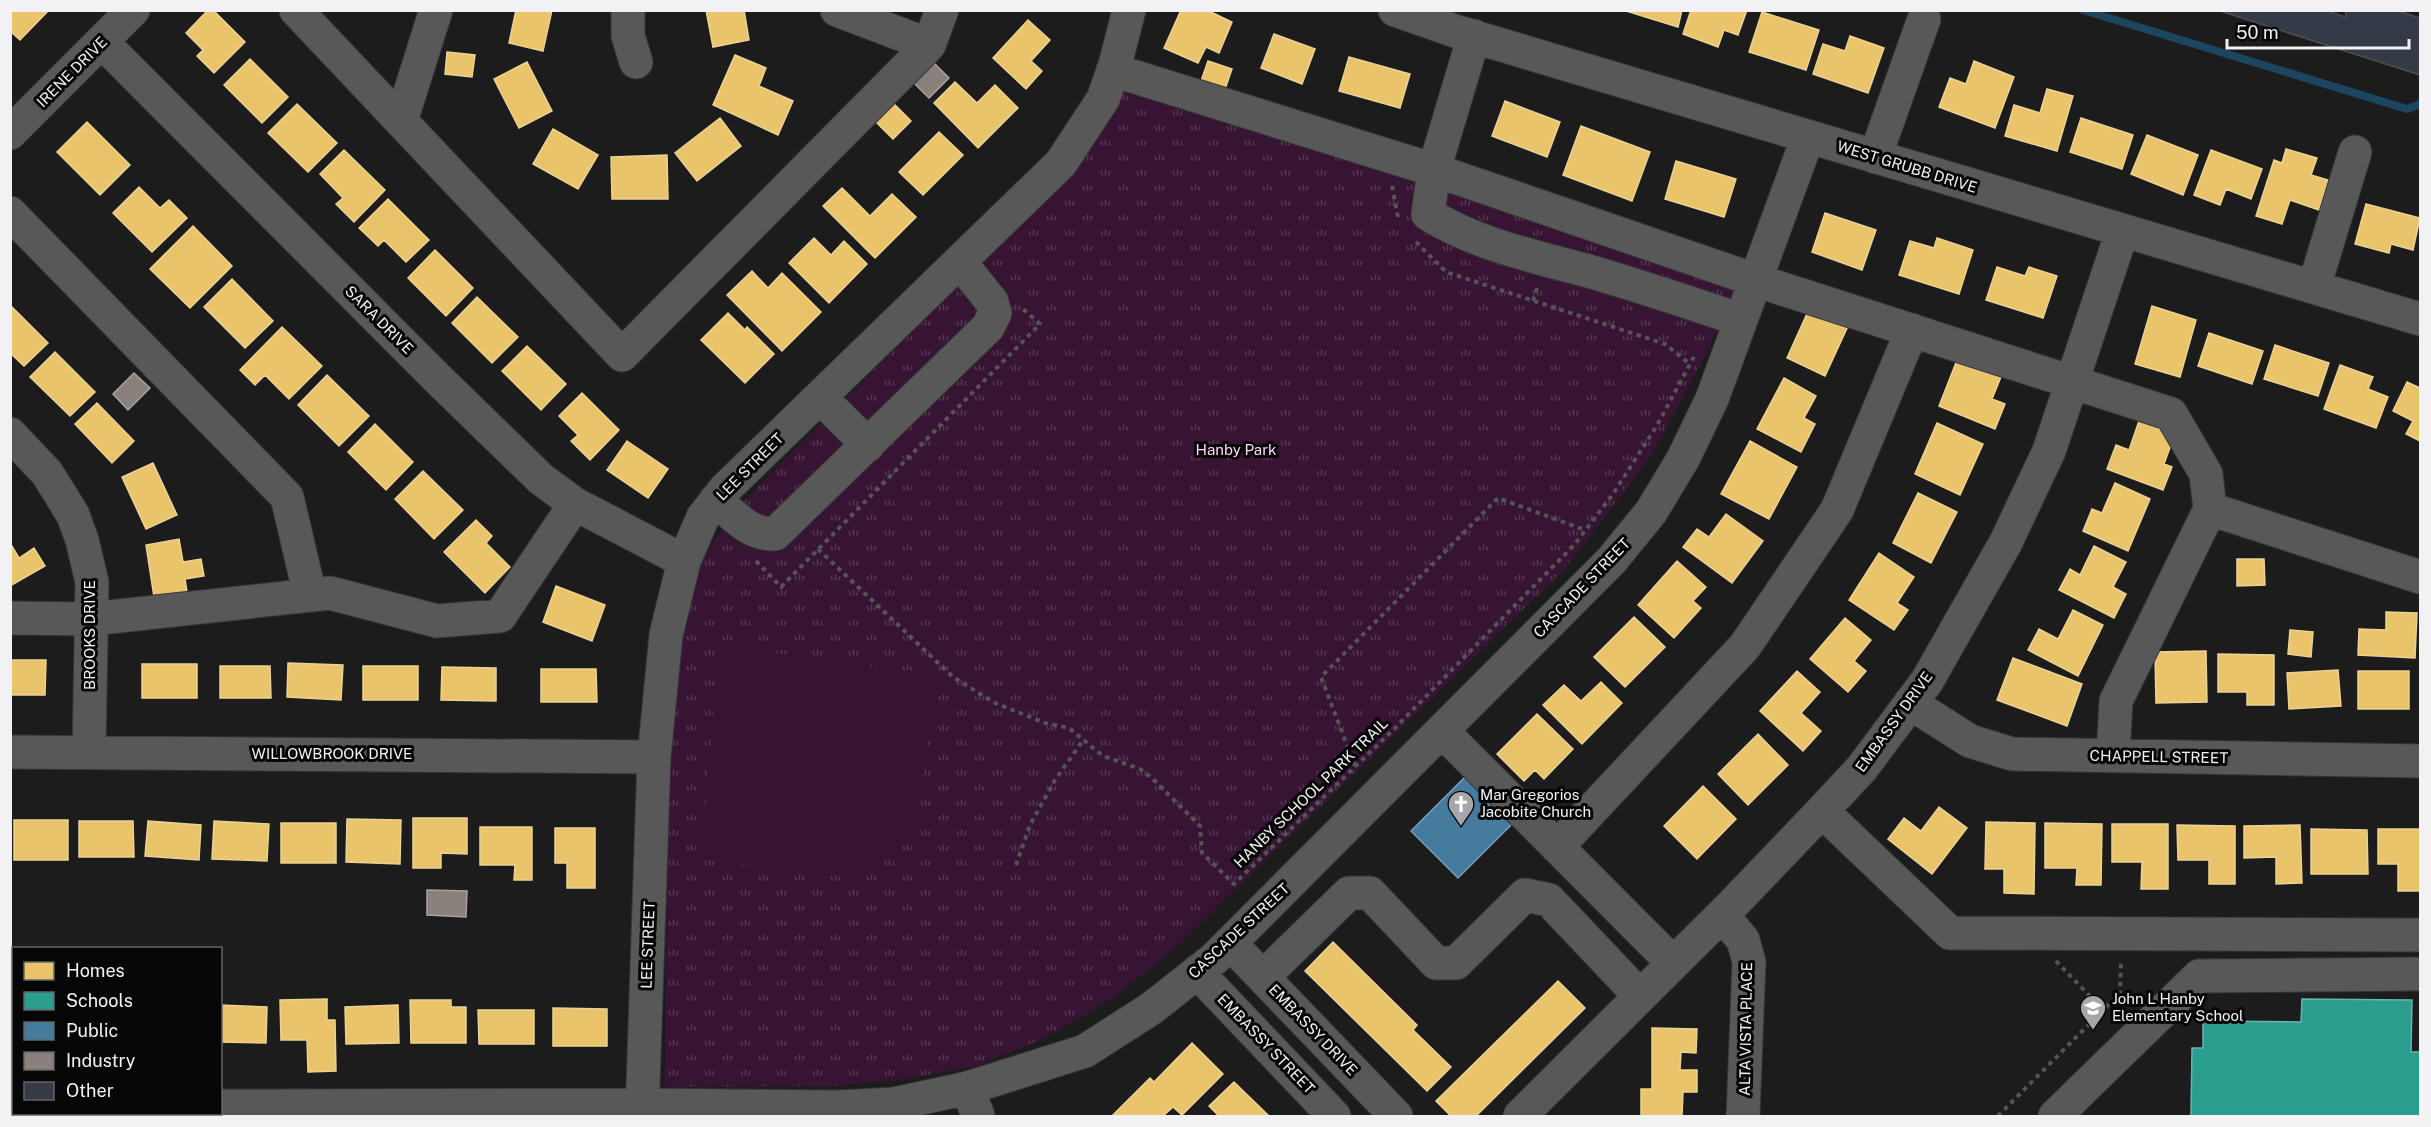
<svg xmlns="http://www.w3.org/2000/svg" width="2431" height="1127" viewBox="0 0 2431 1127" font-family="'Public Sans',sans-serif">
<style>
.park{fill:url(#park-tufts)}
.pitch{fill:#371433}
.homes{fill:#e9c46a;stroke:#ecd294;stroke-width:1.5}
.schools{fill:#2a9d8f;stroke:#66b6ae;stroke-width:1.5}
.public{fill:#457b9d;stroke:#799fb7;stroke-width:1.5}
.industry{fill:#8a817c;stroke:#a9a3a0;stroke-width:1.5}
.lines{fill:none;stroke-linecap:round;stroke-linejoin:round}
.stream{stroke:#1c465f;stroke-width:8}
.building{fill:#343a47;stroke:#4d4e4e;stroke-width:1.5}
.minor-casing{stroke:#363637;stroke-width:35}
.path{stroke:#545455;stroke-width:4;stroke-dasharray:4.5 4.5;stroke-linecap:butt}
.minor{stroke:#585858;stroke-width:33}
.labels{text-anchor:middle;stroke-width:6;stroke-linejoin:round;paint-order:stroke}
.street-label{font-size:15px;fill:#f2f2f5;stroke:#060607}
.park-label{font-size:15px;fill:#fcd7f5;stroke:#060607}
.poi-label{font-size:15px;fill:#f2f2f5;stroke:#060607;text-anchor:start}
</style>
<defs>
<pattern id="park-tufts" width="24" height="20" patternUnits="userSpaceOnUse" patternTransform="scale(1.5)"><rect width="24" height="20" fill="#371433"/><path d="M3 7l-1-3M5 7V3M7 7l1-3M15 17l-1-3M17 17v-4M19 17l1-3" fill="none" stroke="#543751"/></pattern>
</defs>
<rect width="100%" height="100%" fill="#1c1c1d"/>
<path class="park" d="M1117 80 1738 281 1707 352 1653 453 1565 569 1173 950 1113 998 1045 1038 976 1066 903 1079 832 1086 665 1087 668 752 673 664 702 557 741 504 1071 172Z"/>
<path class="pitch" d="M740 648 937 676 915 819 846 877 701 859 717 668Z"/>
<path class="homes" d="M10 10H49L20 40 10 31Z
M208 10H213L245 42 214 73 197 56 203 50 186 33Z
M516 10H552L543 51 509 43Z
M706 10H744L749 40 713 47Z
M1181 10H1207L1232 22 1219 53 1206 47 1198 63 1164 48Z
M1623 10H1682L1678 27Z
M1691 10H1747L1738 35 1724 30 1718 47 1683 34Z
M1762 12 1819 30 1806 70 1749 52Z
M1028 20 1050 40 1031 61 1042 71 1026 89 993 58Z
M1274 34 1315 49 1302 84 1261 68Z
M1850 36 1884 48 1868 93 1813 74 1823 44 1845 51Z
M447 52 475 55 472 77 445 74Z
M735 55 766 68 759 86 793 101 778 135 713 105Z
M1349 57 1410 74 1400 108 1339 91Z
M250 59 288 97 262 123 224 85Z
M1208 61 1232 69 1224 92 1200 84Z
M1974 61 2014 77 1995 128 1939 107 1950 78 1966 84Z
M527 62 552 111 519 128 494 79Z
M955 82 977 103 995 85 1018 108 978 148 934 103Z
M2047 89 2073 96 2057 151 2005 136 2014 105 2040 113Z
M890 100 911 121 893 139 872 118Z
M1505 101 1560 122 1547 157 1492 136Z
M297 104 337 143 308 172 268 133Z
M720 118 741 146 697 181 675 153Z
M2081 118 2133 135 2122 169 2070 152Z
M87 122 130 165 100 195 57 152Z
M1581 126 1650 152 1632 201 1563 175Z
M553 129 598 155 578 189 533 164Z
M939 132 963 155 923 195 899 172Z
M2147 135 2198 155 2183 195 2131 174Z
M2286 149 2317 158 2311 175 2328 180 2319 210 2290 200 2282 224 2256 216 2274 160 2282 163Z
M344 150 385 190 354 222 336 204 343 198 320 174Z
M2211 150 2262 169 2251 199 2226 189 2220 205 2194 195Z
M667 155 668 199H612L611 157Z
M1676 161 1736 179 1724 217 1665 199Z
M139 187 160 208 169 200 187 218 152 252 113 213Z
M842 188 870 216 892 194 916 217 875 258 823 206Z
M388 199 429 240 406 262 384 240 378 246 359 228Z
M2366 204 2420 218 2413 250 2391 244 2389 253 2355 244Z
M1825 213 1876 230 1862 270 1812 252Z
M193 226 232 266 190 308 150 269Z
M814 238 831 255 844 241 867 264 829 303 789 263Z
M1937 238 1973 250 1959 294 1899 275 1910 241 1934 248Z
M435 250 473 288 446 316 408 278Z
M1997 267 2025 276 2029 267 2057 276 2043 318 1986 300Z
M752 271 768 288 782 273 821 312 782 351 727 295Z
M232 279 273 321 245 348 204 307Z
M477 297 518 337 492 363 452 323Z
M10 305 48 343 24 366 10 353Z
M2152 306 2196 320 2180 377 2135 364Z
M1810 307 1848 326 1825 376 1787 358Z
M728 313 745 330 747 327 774 354 745 383 701 340Z
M282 327 322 366 289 399 265 375 255 385 240 370Z
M2209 333 2263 351 2252 384 2198 366Z
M2275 345 2329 363 2318 396 2264 379Z
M527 346 566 384 541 410 502 371Z
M55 352 95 392 70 416 30 377Z
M1959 355 2003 372 1992 399 2005 404 1995 429 1939 406Z
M2340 365 2373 377 2368 389 2388 397 2376 428 2324 409Z
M327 375 369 416 339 446 298 405Z
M1784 378 1816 396 1804 418 1815 424 1801 452 1757 429Z
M2407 382 2420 388V441L2406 434 2413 421 2393 411Z
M582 393 619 430 590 460 571 441 578 435 559 416Z
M97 403 134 441 112 463 75 424Z
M2139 421 2175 434 2164 464 2172 467 2163 490 2107 469 2116 445 2129 450Z
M1937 423 1983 444 1960 495 1915 474Z
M375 424 413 462 386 490 348 452Z
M627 441 668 469 648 498 607 470Z
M1750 441 1797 467 1769 519 1721 494Z
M153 463 177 515 146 529 122 477Z
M423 471 463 510 434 539 395 499Z
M2115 483 2150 499 2128 551 2083 531 2092 509 2102 513Z
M1918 493 1957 512 1931 563 1893 543Z
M1726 514 1763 541 1732 583 1683 547 1697 529 1709 537Z
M476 520 492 536 486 543 510 567 485 593 444 552Z
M179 539 183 562 201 559 204 576 185 579 187 592 154 597 146 545Z
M10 543 19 558 34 548 45 566 10 586Z
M2094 546 2126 562 2113 587 2126 594 2114 618 2059 590 2070 569 2080 575Z
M1879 553 1914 577 1897 603 1908 610 1894 630 1849 600Z
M2237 559H2264L2265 585 2237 586Z
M1677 561 1706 587 1693 601 1701 608 1674 638 1638 605Z
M556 586 605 605 592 641 543 622Z
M2073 610 2103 625 2078 676 2028 650 2039 629 2058 639Z
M2386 612 2417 613 2415 658 2358 655 2359 629 2386 630Z
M1634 617 1665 647 1625 687 1594 657Z
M1845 618 1871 640 1854 661 1866 671 1848 692 1810 659Z
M2290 630 2313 632 2311 657 2288 654Z
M2206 651 2207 702 2156 703 2155 652Z
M2218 654 2274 655V705H2247V692H2218Z
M2013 658 2082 684 2067 726 1997 700Z
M10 660H46L45 695H10Z
M288 663 343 665 341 700 287 697Z
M142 664H197V698H142Z
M220 666H270L271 698H220Z
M363 666H418V700H363Z
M442 667 496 668V701L441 700Z
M541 669H596L597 702H541Z
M2338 670 2341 706 2289 709 2287 673Z
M1797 671 1820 692 1801 713 1821 731 1803 751 1760 711Z
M2358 671H2409V709H2358Z
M1601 682 1622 703 1582 744 1543 705 1564 685 1581 701Z
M1537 714 1573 749 1544 779 1535 770 1524 781 1497 754Z
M1758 734 1788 765 1748 805 1718 774Z
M1703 786 1736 819 1697 859 1664 826Z
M1939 807 1967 828 1932 874 1888 839 1904 818 1921 831Z
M413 818H467V854L441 853V868H413Z
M347 819 401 820 400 864 346 862Z
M14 820H68V860H14Z
M79 821H133L134 857H79Z
M148 821 201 825 199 860 145 856Z
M214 821 269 824 267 861 212 859Z
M1986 822 2035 823 2034 894 2004 893V869H1985Z
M281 823H336V863H281Z
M2045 823 2102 824 2101 885H2076L2077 868H2045Z
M2112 824H2168V889H2141L2142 862H2112Z
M2177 825 2235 826V884H2209V860H2178Z
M2300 825 2302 883 2276 884V857L2244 858V826Z
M480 827H532V880H514L515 865H480Z
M555 828H595V888H567V863H555Z
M2311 829 2367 830 2368 874H2311Z
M2378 829H2420V891H2398V864H2378Z
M1333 942 1417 1025 1413 1030 1451 1067 1427 1091 1305 971Z
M1558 981 1585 1008 1476 1116H1451L1436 1101Z
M327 999V1020H335L336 1071 308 1072 307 1040H281L280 1000Z
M410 1000H451V1007H466V1043H411Z
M220 1005 267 1007 266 1043 220 1042Z
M398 1005 399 1043 346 1044 345 1007Z
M553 1008 607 1009V1046H553Z
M478 1010H534V1044H479Z
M1652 1028 1697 1029 1696 1053 1681 1052 1680 1070H1697V1092H1683L1682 1116H1641V1089H1652Z
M1192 1043 1223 1074 1182 1115 1173 1107 1163 1116H1112L1150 1078 1154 1082Z
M1234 1082 1269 1116H1219L1209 1106Z"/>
<path class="schools" d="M2302 999 2412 1000 2411 1052H2420V1116H2191L2192 1048H2203V1021L2301 1022Z"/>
<path class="public" d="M1465 777 1512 824 1458 878 1411 831Z"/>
<path class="industry" d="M933 62 949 78 929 98 913 82Z
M134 373 150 388 128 410 113 394Z
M427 890 467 891 466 917 427 915Z"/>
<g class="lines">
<path class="stream" d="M2083 10 2407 109 2420 104"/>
</g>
<path class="building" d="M2217 10H2325L2345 17 2347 10H2395L2420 18V75Z"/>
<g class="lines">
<g class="minor-casing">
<path id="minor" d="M296 10 622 355 929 45 942 10
M628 10V36L636 62
M837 10 929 45
M1395 10 1458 32 2420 319
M1474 36 1434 170 1428 214C1477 245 1537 257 1592 272 1642 287 1691 303 1741 320
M102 42 437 378 541 479 575 504 684 561
M1113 70 1434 170 1755 280 2171 414 2206 474 2210 509 2116 701 2113 756
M401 121 436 10
M10 133 133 10
M1875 157 1924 19
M10 213 287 497 310 595
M2314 287 2355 152
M820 397 868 445
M10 434 47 473 73 515 82 540 92 582 89 752
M716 500C734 516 750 535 775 534L988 327 995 313 992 302 960 262
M2210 509 2420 577
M10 618 91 619 330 593 437 621 500 616 575 504
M1910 703 1970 741 2012 754 2420 761
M1442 731 1673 963
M10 752 654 757
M1822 811 1950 933 2420 935
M1557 847 1745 646 1837 510 1912 330
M1722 915 1743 940 1749 962 1743 1116
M1230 943 1396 1116
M1197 972 1334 1116
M1263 977 1349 893H1370L1436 963H1456L1525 895 1549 900 1640 996
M968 1088 978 1116
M10 1106H14
M220 1106 642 1105 838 1107 894 1104 968 1088 1085 1051 1152 1008 1214 959 1611 561 1651 512 1683 459 1712 399 1808 137
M642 1116 654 757 666 635 684 561 703 517 725 489 1061 163 1103 99 1115 65 1129 10
M1520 1116 1732 905 1822 811 1862 768 1927 681 2006 542 2049 451 2122 232
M2055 1116 2199 976 2420 974"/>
</g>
<path class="path" d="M1392 186 1398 217
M1416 242 1446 272 1665 344 1690 364
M1533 301 1538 285
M818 549 953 677 995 703 1045 723 1069 728 1103 756 1140 769 1152 778 1200 826 1202 853 1234 884 1395 728 1575 544 1613 494 1656 427 1696 353
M756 561 781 587 1040 324 1023 309
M1355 766 1321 677 1498 498 1585 530
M1016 865 1030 825 1055 780 1084 739
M2056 961 2103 1010
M1998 1116 2120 993 2121 961"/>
<use href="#minor" class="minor"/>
</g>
<defs>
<g id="church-pin" transform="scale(1.35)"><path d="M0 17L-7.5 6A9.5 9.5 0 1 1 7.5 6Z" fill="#a7a7a9" stroke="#060607"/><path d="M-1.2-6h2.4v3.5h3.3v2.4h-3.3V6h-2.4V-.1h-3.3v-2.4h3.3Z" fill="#fff"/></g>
<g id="school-pin" transform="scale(1.35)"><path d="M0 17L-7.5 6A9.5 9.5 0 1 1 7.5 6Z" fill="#a7a7a9" stroke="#060607"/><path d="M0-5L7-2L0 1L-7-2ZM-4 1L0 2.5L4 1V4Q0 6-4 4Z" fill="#fff"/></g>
</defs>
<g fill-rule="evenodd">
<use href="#church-pin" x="1461" y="804"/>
<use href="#school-pin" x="2093" y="1008"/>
</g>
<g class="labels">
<g class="street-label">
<text transform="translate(72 72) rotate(-45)" y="5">IRENE DRIVE</text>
<text transform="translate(1907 167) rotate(17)" y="5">WEST GRUBB DRIVE</text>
<text transform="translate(379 320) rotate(45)" y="5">SARA DRIVE</text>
<text transform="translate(750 467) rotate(-45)" y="5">LEE STREET</text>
<text transform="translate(1582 588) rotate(-46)" y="5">CASCADE STREET</text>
<text transform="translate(90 635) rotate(-90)" y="5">BROOKS DRIVE</text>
<text transform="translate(1894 722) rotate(-54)" y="5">EMBASSY DRIVE</text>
<text x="332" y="759">WILLOWBROOK DRIVE</text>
<text transform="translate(2159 757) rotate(1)" y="5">CHAPPELL STREET</text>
<text transform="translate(1311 793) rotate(-44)" y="5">HANBY SCHOOL PARK TRAIL</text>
<text transform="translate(1239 931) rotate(-43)" y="5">CASCADE STREET</text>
<text transform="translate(648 945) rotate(-88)" y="5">LEE STREET</text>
<text transform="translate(1746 1029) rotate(-89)" y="5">ALTA VISTA PLACE</text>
<text transform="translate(1313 1030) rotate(46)" y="5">EMBASSY DRIVE</text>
<text transform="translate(1266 1044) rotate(46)" y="5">EMBASSY STREET</text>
</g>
<g class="park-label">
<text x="1236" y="455">Hanby Park</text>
</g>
<g class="poi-label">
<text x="1480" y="800">Mar Gregorios<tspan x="1480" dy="17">Jacobite Church</tspan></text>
<text x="2112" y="1004">John L Hanby<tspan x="2112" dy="17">Elementary School</tspan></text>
</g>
</g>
<rect width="2431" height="1127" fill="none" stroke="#f2f2f5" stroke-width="24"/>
<rect x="12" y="947" width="210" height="168" fill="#060607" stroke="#646466" stroke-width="1.5"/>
<rect x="24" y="962" width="30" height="18" fill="#e9c46a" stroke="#646466" stroke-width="1.5"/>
<text x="66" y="977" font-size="18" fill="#f2f2f5">Homes</text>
<rect x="24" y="992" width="30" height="18" fill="#2a9d8f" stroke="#646466" stroke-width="1.5"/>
<text x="66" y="1007" font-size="18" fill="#f2f2f5">Schools</text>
<rect x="24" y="1022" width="30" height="18" fill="#457b9d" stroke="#646466" stroke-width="1.5"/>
<text x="66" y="1037" font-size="18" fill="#f2f2f5">Public</text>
<rect x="24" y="1052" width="30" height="18" fill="#8a817c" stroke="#646466" stroke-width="1.5"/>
<text x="66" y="1067" font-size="18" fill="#f2f2f5">Industry</text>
<rect x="24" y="1082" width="30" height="18" fill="#343a47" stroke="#646466" stroke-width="1.5"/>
<text x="66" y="1097" font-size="18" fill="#f2f2f5">Other</text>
<path d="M2227 39v9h182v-9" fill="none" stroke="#f2f2f5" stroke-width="3"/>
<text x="2236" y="39" font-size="18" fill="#f2f2f5" stroke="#060607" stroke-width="4.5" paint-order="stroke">50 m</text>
</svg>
